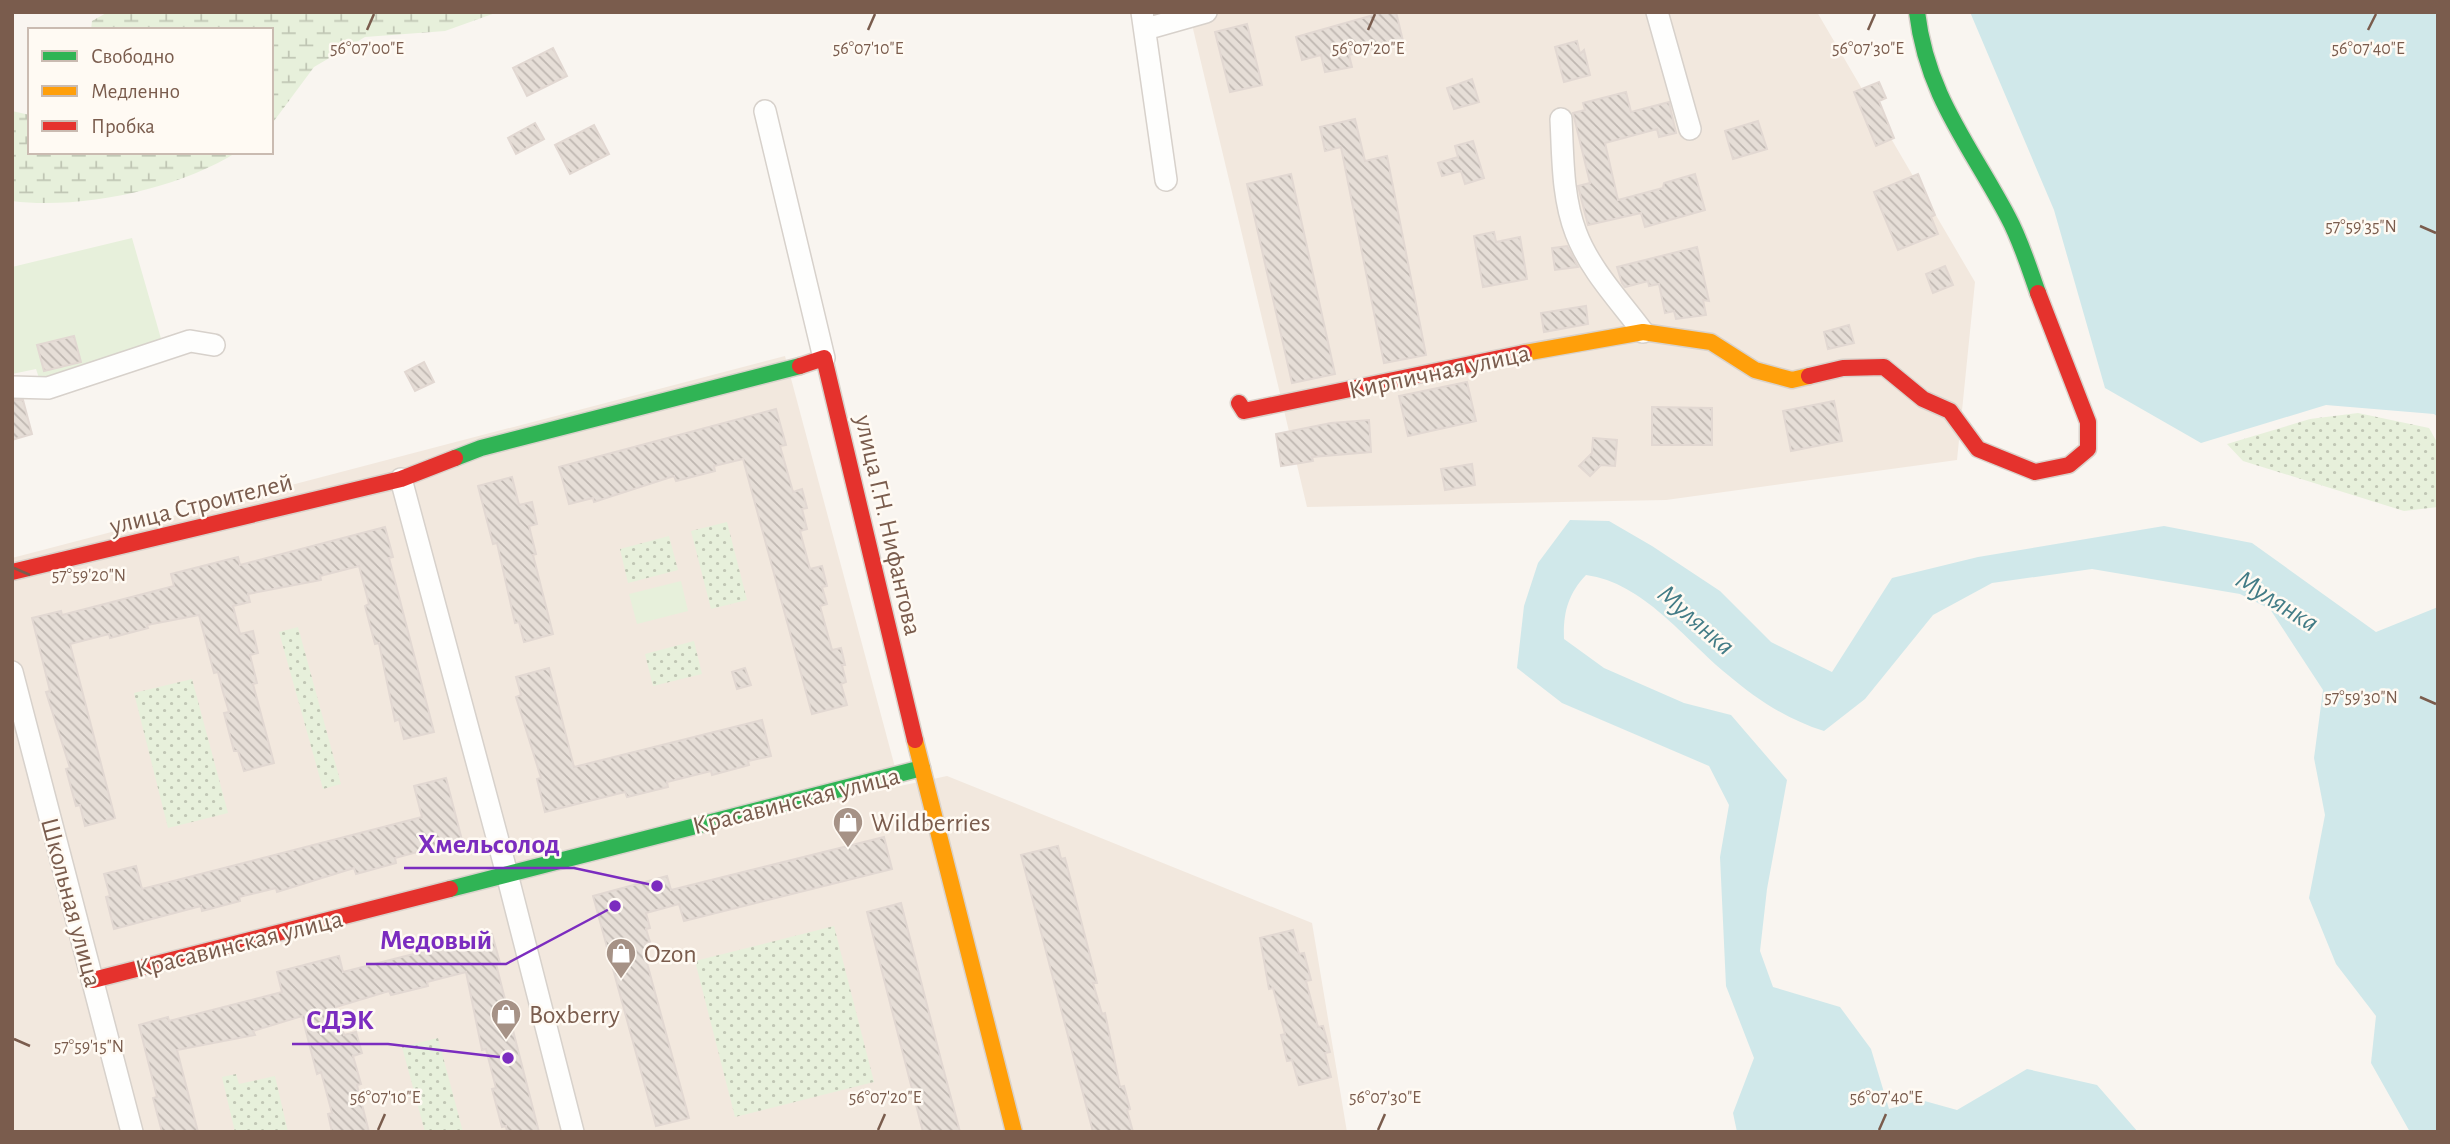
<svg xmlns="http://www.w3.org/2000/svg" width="2450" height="1144" viewBox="0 0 2450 1144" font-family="'Alegreya Sans',sans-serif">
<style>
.residential{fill:#f2e8de}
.grass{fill:url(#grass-dots)}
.wetland{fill:url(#wetland-marsh)}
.garden{fill:#e7f0db}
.water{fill:#d0e8ea}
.building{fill:url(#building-back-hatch);stroke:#e2d8d2;stroke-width:2}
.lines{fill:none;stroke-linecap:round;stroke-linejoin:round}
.street-casing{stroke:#d7d1cb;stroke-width:24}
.fast-casing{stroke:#d9d2cb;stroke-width:19}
.slow-casing{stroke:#d9d2cb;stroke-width:19}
.jam-casing{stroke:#d9d2cb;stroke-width:19}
.street{stroke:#fefefd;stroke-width:21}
.fast{stroke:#30b455;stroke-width:16}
.slow{stroke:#ff9f0a;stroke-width:16}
.jam{stroke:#e5322d;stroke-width:16}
.ticks{fill:none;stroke:#7a5c4d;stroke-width:2.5}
.labels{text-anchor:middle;stroke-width:5;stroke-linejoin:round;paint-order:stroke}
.street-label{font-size:26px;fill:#7a5c4d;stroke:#fffaf3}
.poi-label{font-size:26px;fill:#7a5c4d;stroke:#fffaf3;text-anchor:start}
.water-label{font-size:28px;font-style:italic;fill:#437c86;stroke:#fffaf3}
.ticks-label{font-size:18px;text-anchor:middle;fill:#7a5c4d;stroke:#fffaf3;stroke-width:5;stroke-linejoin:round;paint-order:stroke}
.leader{fill:none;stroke:#7b2cbf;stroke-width:2.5}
.callout-dot{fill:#7b2cbf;stroke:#fffaf3;stroke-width:2.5}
.callout-label{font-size:28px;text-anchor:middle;font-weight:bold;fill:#7b2cbf;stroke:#fffaf3;stroke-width:5;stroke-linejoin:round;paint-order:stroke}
</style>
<defs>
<pattern id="grass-dots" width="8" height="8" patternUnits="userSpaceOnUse" patternTransform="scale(1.75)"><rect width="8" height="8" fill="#e7f0db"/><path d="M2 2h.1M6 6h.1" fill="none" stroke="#c0c6b4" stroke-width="1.8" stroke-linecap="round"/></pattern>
<pattern id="wetland-marsh" width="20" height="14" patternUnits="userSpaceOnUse" patternTransform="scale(1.75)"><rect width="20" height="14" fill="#e7f0db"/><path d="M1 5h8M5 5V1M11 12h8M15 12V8" fill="none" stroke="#c0c6b4"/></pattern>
<pattern id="building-back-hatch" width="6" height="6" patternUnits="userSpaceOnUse" patternTransform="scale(1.75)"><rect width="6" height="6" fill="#e6ded7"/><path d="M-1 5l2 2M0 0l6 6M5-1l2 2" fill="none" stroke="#bfb7b1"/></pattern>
</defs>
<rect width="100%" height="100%" fill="#f9f5f0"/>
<path class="residential" d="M1189 12H1817L1975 282 1957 460 1666 500 1307 507Z
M785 356 900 786 947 776 1312 923 1347 1132H12V558Z"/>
<path class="grass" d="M2358 413 2429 428 2438 444V507L2404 511 2243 461 2227 444 2310 419Z
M727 522 747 600 711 609 691 531Z
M669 536 678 570 628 583 620 549Z
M298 627 341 784 323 789 279 632Z
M694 641 702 674 653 686 645 654Z
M192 679 228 813 168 828 134 693Z
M834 926 874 1082 735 1117 695 961Z
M438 1038 463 1132H425L402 1047Z
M236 1074 239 1084 275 1076 288 1132H235L222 1077Z"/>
<path class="wetland" d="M108 12H498L445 31 365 37 314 67 271 125V30H91L92 21Z
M12 111 30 115V152H237C179 189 80 210 12 201Z"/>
<path class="garden" d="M132 238 162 342 40 381 36 369 12 374V267Z
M681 581 688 611 637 624 629 594Z"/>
<path class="water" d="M1970 12H2438V417L2434 414 2326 405 2201 443 2105 388 2054 210Z
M1570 520 1609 521 1652 546 1720 591 1771 642 1832 672 1892 578 1978 557 2164 526 2252 543 2376 632 2438 607V1132H2410L2371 1063 2376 1016 2336 964 2309 898 2325 815 2314 758 2323 690 2270 609 2240 594 2092 569 1992 583 1933 615 1865 699 1824 731C1788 720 1756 699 1728 675 1684 639 1644 583 1586 575 1568 594 1563 613 1564 639L1604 668 1684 703 1731 715 1787 780 1767 889 1760 951 1773 987 1840 1007 1871 1049 1889 1109 1921 1100 1957 1110 2027 1069 2097 1085 2138 1132H1737L1733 1113 1754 1058 1726 986 1720 857 1729 805 1709 766 1562 703 1517 668 1524 606 1538 563Z"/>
<path class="building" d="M1384 12H1396L1403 41 1349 55 1352 67 1325 72 1321 55 1302 60 1296 37Z
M1247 24 1262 85 1230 92 1215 32Z
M1577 41 1580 54 1584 50 1590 75 1564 82 1555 47Z
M553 48 567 76 527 96 513 68Z
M1472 79 1479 102 1454 109 1447 88Z
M1879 82 1886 98 1879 101 1894 138 1876 146 1854 92Z
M1626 92 1631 112 1669 102 1676 133 1659 137 1657 129 1605 143 1618 200 1663 188 1664 183 1695 174 1705 210 1645 227 1641 213 1588 225 1578 186 1590 183 1573 113 1585 110 1583 103Z
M1355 119 1365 161 1387 156 1426 355 1384 363 1341 147 1325 151 1320 127Z
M1758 121 1767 149 1733 159 1725 131Z
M535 123 544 139 516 154 508 138Z
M594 125 609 154 570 174 555 145Z
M1473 141 1484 178 1465 184 1461 171 1442 176 1438 163 1458 157 1455 146Z
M1291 174 1335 374 1292 383 1247 184Z
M1918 174 1935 215 1931 217 1938 234 1898 250 1874 192Z
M1494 232 1496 242 1520 237 1527 279 1483 287 1474 236Z
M1567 246 1578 267 1555 270 1552 248Z
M1697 247 1709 301 1703 300 1706 315 1676 319 1674 311 1665 313 1659 284 1649 286 1648 281 1625 287 1622 283 1617 267Z
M1945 266 1953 285 1933 293 1926 274Z
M1586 306 1588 324 1544 332 1541 313Z
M1849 325 1854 343 1828 349 1824 332Z
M74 336 81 362 44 371 37 345Z
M424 362 434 382 415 391 405 372Z
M1467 382 1476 421 1408 436 1399 396Z
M12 400H23L32 434 12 440Z
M1834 401 1842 441 1791 451 1783 411Z
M1652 407 1712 408V445H1652Z
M776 409 786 445 780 446 793 492 802 489 807 508 802 509 807 529 800 531 810 569 822 566 827 586 822 587 827 604 820 606 832 650 841 648 845 665H842L846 682 841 684 847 705 812 714 743 459 714 466 715 471 676 481 674 476 594 502 593 498 569 504 559 467Z
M1369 420 1371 452 1312 457 1313 461 1281 466 1276 434 1331 423Z
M1593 438 1617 440 1615 466 1601 465 1590 476 1579 466 1592 453Z
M1472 464 1475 485 1445 490 1441 469Z
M512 477 519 505 532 502 537 524 529 526 536 554 533 555 553 634 524 642 519 622 515 623 497 543 493 544 478 486Z
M385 527 393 557 389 558 434 732 404 739 399 719 395 721 379 643 375 644 365 606 369 604 359 566 320 576 321 580 248 594 250 602 233 606 240 634 253 631 258 653 250 655 257 683 253 684 274 763 244 771 238 751H234L224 713 229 712 223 692 218 672 214 673 199 615 147 625 148 628 110 638 109 634 70 644 115 818 85 826 80 805 76 806 66 769 70 768 46 692 50 691 32 618 61 611 62 615 174 586 171 574 238 557 240 565Z
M549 668 574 767 762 720 771 756 748 761 749 765 712 775 711 771 667 782 668 787 627 797 625 792 545 812 537 779 541 778 516 697 521 695 516 677Z
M745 668 751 685 737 689 732 672Z
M446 778 463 844 433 852 432 848 395 858 396 863 356 874 354 868 277 892 276 888 239 897 240 901 202 911 201 906 114 929 106 897 110 896 104 874 136 866 142 889 422 817 414 786Z
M884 837 892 869 684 921 679 904 646 913 650 928 646 929 650 942 645 943 650 962 647 963 689 1118 656 1126 593 896 667 876 671 890Z
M1058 846 1061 859 1065 858 1097 983H1093L1102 1014 1105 1013 1120 1087 1124 1086 1130 1109 1127 1110 1133 1132H1093L1021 855Z
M901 903 941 1060 960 1132H923L887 991 867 912Z
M1293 930 1299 954 1304 953 1311 980 1306 981 1318 1027 1323 1026 1330 1052 1325 1053 1331 1077 1299 1085 1292 1060 1287 1061 1281 1035 1285 1034 1273 988 1269 989 1260 938Z
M492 934 500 963 496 964 539 1132H507L506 1126 502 1127 492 1089 496 1088 486 1049 482 1050 466 972 427 982 428 986 391 995 389 991 336 1007 344 1035 356 1032 362 1053 353 1056 361 1084 357 1085 369 1132H332L328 1114 332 1113 321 1072 317 1074 302 1016 253 1031 255 1035 177 1050 198 1132H162L153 1098 157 1097 139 1025 168 1017 169 1021 282 992 277 972 339 956 343 972Z"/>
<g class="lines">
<g class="street-casing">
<path id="street" d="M1142 12 1166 180
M1657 12 1690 129
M1146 29 1206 12
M765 111 824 358
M1561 119C1563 156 1562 197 1576 233 1590 270 1620 301 1643 332
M12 387 48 388 190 341 214 345
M401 479 507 874 573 1132
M12 672 132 1132"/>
</g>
<g class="fast-casing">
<path id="fast" d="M1917 12C1927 96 1970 145 2008 217 2021 241 2029 268 2038 293
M455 458 481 448 800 366
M450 889 922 768"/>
</g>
<g class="slow-casing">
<path id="slow" d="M1524 353 1643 332 1711 342 1755 370 1792 380 1809 376
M915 740 1014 1132"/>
</g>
<g class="jam-casing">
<path id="jam" d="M800 366 824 358 915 740
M1809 376 1843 368 1884 367 1923 399 1950 411 1978 449 2035 472 2069 465 2088 449V422L2038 293
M1239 403 1244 411 1524 353
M12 572 401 479 455 458
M93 980 450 889"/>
</g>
<use href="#street" class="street"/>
<use href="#fast" class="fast"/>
<use href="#slow" class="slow"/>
<use href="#jam" class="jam"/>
</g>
<path class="ticks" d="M367 30 374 14M868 30 875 14M1368 30 1375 14M1868 30 1875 14M2368 30 2376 14M2420 226 2436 233M14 568 30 575M2420 697 2436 704M14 1039 30 1046M378 1130 385 1114M878 1130 885 1114M1378 1130 1385 1114M1879 1130 1886 1114"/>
<defs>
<g id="shop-pin" transform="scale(1.575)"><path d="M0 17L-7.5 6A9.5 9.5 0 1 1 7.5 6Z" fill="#a69286" stroke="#fffaf3"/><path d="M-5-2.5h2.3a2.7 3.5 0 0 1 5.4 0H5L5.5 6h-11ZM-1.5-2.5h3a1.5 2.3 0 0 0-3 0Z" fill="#fff"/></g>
</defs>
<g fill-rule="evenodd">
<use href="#shop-pin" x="848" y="822"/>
<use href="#shop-pin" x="621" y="953"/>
<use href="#shop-pin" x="506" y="1014"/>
</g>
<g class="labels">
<g class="street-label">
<text transform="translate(1439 371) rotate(-12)" y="9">Кирпичная улица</text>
<text transform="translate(201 503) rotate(-14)" y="9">улица Строителей</text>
<text transform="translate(889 525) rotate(77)" y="9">улица Г.Н. Нифантова</text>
<text transform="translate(796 800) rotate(-14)" y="9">Красавинская улица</text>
<text transform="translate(72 902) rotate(75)" y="9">Школьная улица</text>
<text transform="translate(239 943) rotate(-14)" y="9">Красавинская улица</text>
</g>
<g class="poi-label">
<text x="871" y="831">Wildberries</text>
<text x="644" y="962">Ozon</text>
<text x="529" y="1023">Boxberry</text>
</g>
<g class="water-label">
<text transform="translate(2278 600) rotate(32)" y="10">Мулянка</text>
<text transform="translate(1697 619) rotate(41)" y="10">Мулянка</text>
</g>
</g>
<g class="ticks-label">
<text x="367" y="54">56°07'00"E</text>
<text x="868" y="54">56°07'10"E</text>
<text x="1368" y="54">56°07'20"E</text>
<text x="1868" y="54">56°07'30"E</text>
<text x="2368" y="54">56°07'40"E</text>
<text x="2361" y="232">57°59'35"N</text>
<text x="89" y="581">57°59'20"N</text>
<text x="2361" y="703">57°59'30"N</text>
<text x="89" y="1052">57°59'15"N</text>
<text x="385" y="1103">56°07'10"E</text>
<text x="885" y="1103">56°07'20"E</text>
<text x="1385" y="1103">56°07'30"E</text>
<text x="1886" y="1103">56°07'40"E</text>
</g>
<path class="leader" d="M657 886L574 868H404M615 906L506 964H366M508 1058L388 1044H292"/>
<g class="callout-dot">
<circle cx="657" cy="886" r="7"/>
<circle cx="615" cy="906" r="7"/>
<circle cx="508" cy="1058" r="7"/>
</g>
<g class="callout-label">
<text x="489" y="853">Хмельсолод</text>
<text x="436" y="949">Медовый</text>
<text x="340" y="1029">СДЭК</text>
</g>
<rect width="2450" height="1144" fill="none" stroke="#7a5c4d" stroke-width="28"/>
<rect x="28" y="28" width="245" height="126" fill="#fffaf3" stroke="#cabbb1" stroke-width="2"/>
<rect x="42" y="51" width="35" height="10" fill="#30b455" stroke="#cabbb1" stroke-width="2"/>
<text x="91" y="63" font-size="21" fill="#7a5c4d">Свободно</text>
<rect x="42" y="86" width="35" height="10" fill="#ff9f0a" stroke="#cabbb1" stroke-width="2"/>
<text x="91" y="98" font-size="21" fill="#7a5c4d">Медленно</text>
<rect x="42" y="121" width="35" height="10" fill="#e5322d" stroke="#cabbb1" stroke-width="2"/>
<text x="91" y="133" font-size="21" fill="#7a5c4d">Пробка</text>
</svg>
